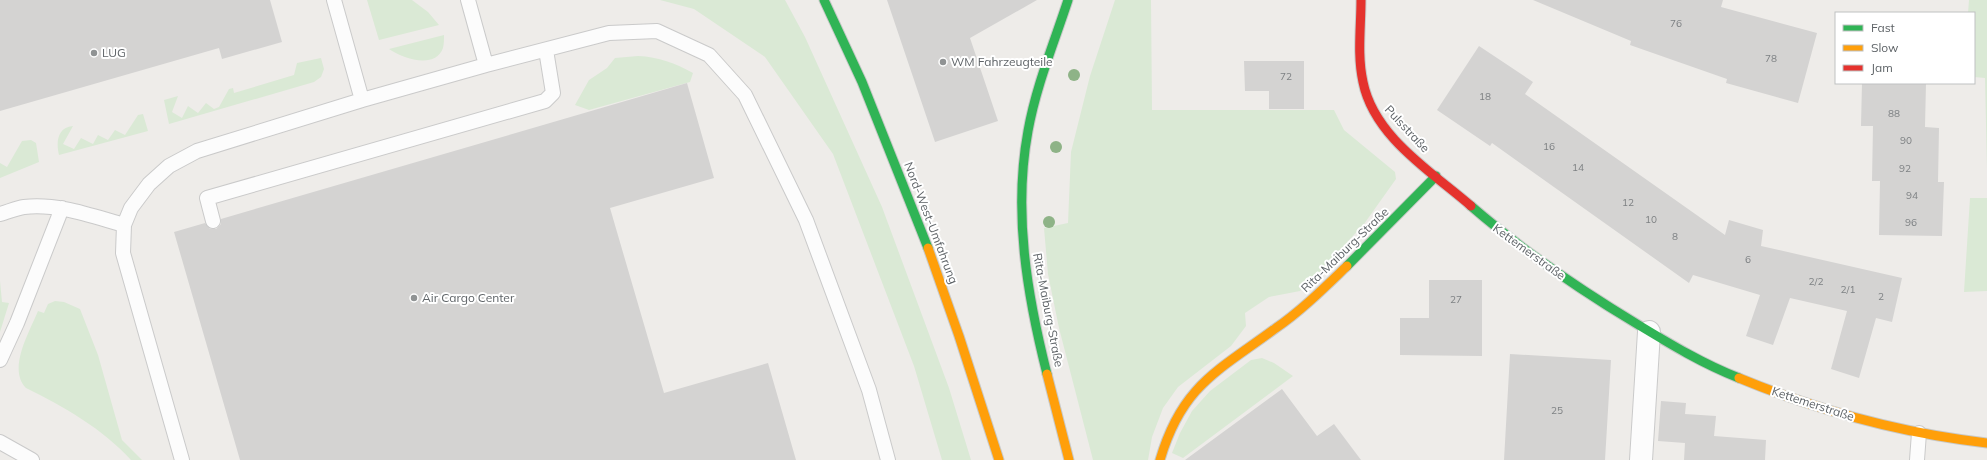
<svg xmlns="http://www.w3.org/2000/svg" width="1987" height="460" viewBox="0 0 1987 460" font-family="Mulish,sans-serif">
<style>
.green{fill:#dae9d5}
.building{fill:#d4d3d2}
.lines{fill:none;stroke-linecap:round;stroke-linejoin:round}
.lane-casing{stroke:#cacaca;stroke-width:16}
.street-casing{stroke:#cacaca;stroke-width:24}
.fast-casing{stroke:#c8c9c8;stroke-width:11}
.slow-casing{stroke:#c8c9c8;stroke-width:11}
.jam-casing{stroke:#c8c9c8;stroke-width:11}
.lane{stroke:#fcfcfc;stroke-width:14}
.street{stroke:#fcfcfc;stroke-width:22}
.fast{stroke:#30b455;stroke-width:9}
.slow{stroke:#ff9f0a;stroke-width:9}
.jam{stroke:#e5322d;stroke-width:9}
.tree{fill:#8eb387}
.poi-dot{fill:#909394;stroke:#fff;stroke-width:1.5}
.labels{text-anchor:middle;stroke-width:4;stroke-linejoin:round;paint-order:stroke}
.number-label{font-size:10px;fill:#7d8083}
.poi-label{font-size:12px;fill:#5e6367;stroke:#fff;text-anchor:start}
.street-label{font-size:12px;fill:#5e6367;stroke:#fff}
</style>
<rect width="100%" height="100%" fill="#eeece9"/>
<path class="green" d="M367 0H412L428 12 439 25 379 40Z
M660 0H785L805 37 882 207 949 388 971 460H942L914 366 833 154 765 57 694 9Z
M1115 0H1151L1152 110H1334L1344 130 1395 172 1396 179 1364 224 1313 279 1300 291 1269 297 1245 313 1246 326 1231 346 1178 387 1163 408 1152 437 1148 460H1093L1059 328 1048 274 1044 228 1068 223 1071 152 1090 76Z
M1969 0H1987V169L1985 78 1974 77V13H1968Z
M444 35C444 39 444 44 443 48 435 70 402 58 389 49Z
M638 56C659 57 675 63 693 73L690 82 589 110 575 105 589 80 607 68 615 58Z
M321 58 324 69 321 77 314 82 169 124 164 100 178 96 172 112 182 118 188 106 198 113 206 103 214 109 219 107 229 89 233 88 234 93 294 75 297 63Z
M143 114 148 131 59 155C56 143 57 127 73 126L63 144 74 149 81 138 93 144 98 135 108 140 115 130 125 135 138 115Z
M31 140 36 143 39 162 0 178V163L7 167 22 141Z
M1970 198H1987V291L1964 292Z
M0 281 2 302 9 303 0 332Z
M55 301 64 302 80 309 98 355 122 440 142 460H131C103 429 63 406 26 388 7 369 30 331 38 311L44 313 48 304Z
M1262 358 1274 363 1293 376 1183 458 1172 453 1180 433 1192 411 1210 391 1251 360Z"/>
<path class="building" d="M0 0H270L282 42 222 59 219 48 0 111Z
M887 0H1037L970 38 998 121 935 142Z
M1533 0H1723L1721 7 1817 33 1798 103 1726 83 1727 79 1630 45 1631 41Z
M1479 46 1533 82 1525 94 1725 235 1729 220 1763 230 1761 246 1902 278 1892 322 1876 318 1859 378 1831 369 1847 311 1790 298 1773 345 1746 336 1760 295 1693 275 1689 283 1492 143 1490 146 1437 110Z
M1244 61H1304V109H1269V91H1245Z
M687 83 714 178 610 208 664 393 768 363 796 460H240L174 232 205 223 210 229H216L221 224V219Z
M1862 83H1926L1925 127 1939 128 1938 182H1944L1942 236 1879 235 1880 181H1872L1873 126H1861Z
M1429 280H1482V356L1400 355V318H1429Z
M1510 354 1611 360 1605 460H1504Z
M1282 389 1317 436 1334 424 1361 460H1185Z
M1661 401 1686 403 1685 414 1716 416 1714 436 1766 440 1765 460H1684L1685 443 1658 441Z"/>
<g class="lines">
<g class="lane-casing">
<path id="lane" d="M334 0 362 100
M486 65 609 33 657 31 709 55 745 95 806 220 869 390 888 460
M0 214C8 212 16 208 24 207 58 203 92 216 124 225
M213 221 207 198 545 101 553 93 546 50
M0 360 17 323 62 208
M0 442 32 460
M182 460 123 253 124 225 131 208 149 184 169 166 197 151 362 100 486 65 468 0
M1917 460 1919 433"/>
</g>
<g class="street-casing">
<path id="street" d="M1641 460 1649 332"/>
</g>
<g class="fast-casing">
<path id="fast" d="M824 0 862 82 928 248
M1471 206C1523 251 1579 289 1637 324 1670 344 1703 364 1739 378
M1347 266 1436 176
M1047 374C1027 295 1013 212 1028 131 1036 86 1054 43 1068 0"/>
</g>
<g class="slow-casing">
<path id="slow" d="M928 248 959 336 999 460
M1047 374 1069 460
M1739 378C1819 411 1901 433 1987 443
M1160 460C1182 385 1218 371 1276 328 1302 310 1325 287 1347 266"/>
</g>
<g class="jam-casing">
<path id="jam" d="M1361 0C1361 27 1357 55 1363 82 1374 137 1432 172 1471 206"/>
</g>
<use href="#lane" class="lane"/>
<use href="#street" class="street"/>
<use href="#fast" class="fast"/>
<use href="#slow" class="slow"/>
<use href="#jam" class="jam"/>
</g>
<g class="tree">
<circle cx="1074" cy="75" r="6"/>
<circle cx="1056" cy="147" r="6"/>
<circle cx="1049" cy="222" r="6"/>
</g>
<g class="poi-dot">
<circle cx="94" cy="53" r="4"/>
<circle cx="943" cy="62" r="4"/>
<circle cx="414" cy="298" r="4"/>
</g>
<g class="labels">
<g class="number-label">
<text x="1676" y="27">76</text>
<text x="1771" y="62">78</text>
<text x="1286" y="80">72</text>
<text x="1485" y="100">18</text>
<text x="1894" y="117">88</text>
<text x="1906" y="144">90</text>
<text x="1549" y="150">16</text>
<text x="1578" y="171">14</text>
<text x="1905" y="172">92</text>
<text x="1912" y="199">94</text>
<text x="1628" y="206">12</text>
<text x="1651" y="223">10</text>
<text x="1911" y="226">96</text>
<text x="1675" y="240">8</text>
<text x="1748" y="263">6</text>
<text x="1816" y="285">2/2</text>
<text x="1848" y="293">2/1</text>
<text x="1881" y="300">2</text>
<text x="1456" y="303">27</text>
<text x="1557" y="414">25</text>
</g>
<g class="poi-label">
<text x="102" y="57">LUG</text>
<text x="951" y="66">WM Fahrzeugteile</text>
<text x="422" y="302">Air Cargo Center</text>
</g>
<g class="street-label">
<text transform="translate(1407 129) rotate(47)" y="4">Pulsstraße</text>
<text transform="translate(931 223) rotate(69)" y="4">Nord-West-Umfahrung</text>
<text transform="translate(1345 250) rotate(-44)" y="4">Rita-Maiburg-Straße</text>
<text transform="translate(1529 252) rotate(36)" y="4">Kettemerstraße</text>
<text transform="translate(1048 310) rotate(79)" y="4">Rita-Maiburg-Straße</text>
<text transform="translate(1813 404) rotate(18)" y="4">Kettemerstraße</text>
</g>
</g>
<rect x="1835" y="12" width="140" height="72" fill="#ffffff" stroke="#bfc1c2"/>
<rect x="1843" y="25" width="20" height="6" fill="#30b455" stroke="#bfc1c2"/>
<text x="1871" y="32" font-size="12" fill="#5e6367">Fast</text>
<rect x="1843" y="45" width="20" height="6" fill="#ff9f0a" stroke="#bfc1c2"/>
<text x="1871" y="52" font-size="12" fill="#5e6367">Slow</text>
<rect x="1843" y="65" width="20" height="6" fill="#e5322d" stroke="#bfc1c2"/>
<text x="1871" y="72" font-size="12" fill="#5e6367">Jam</text>
</svg>
